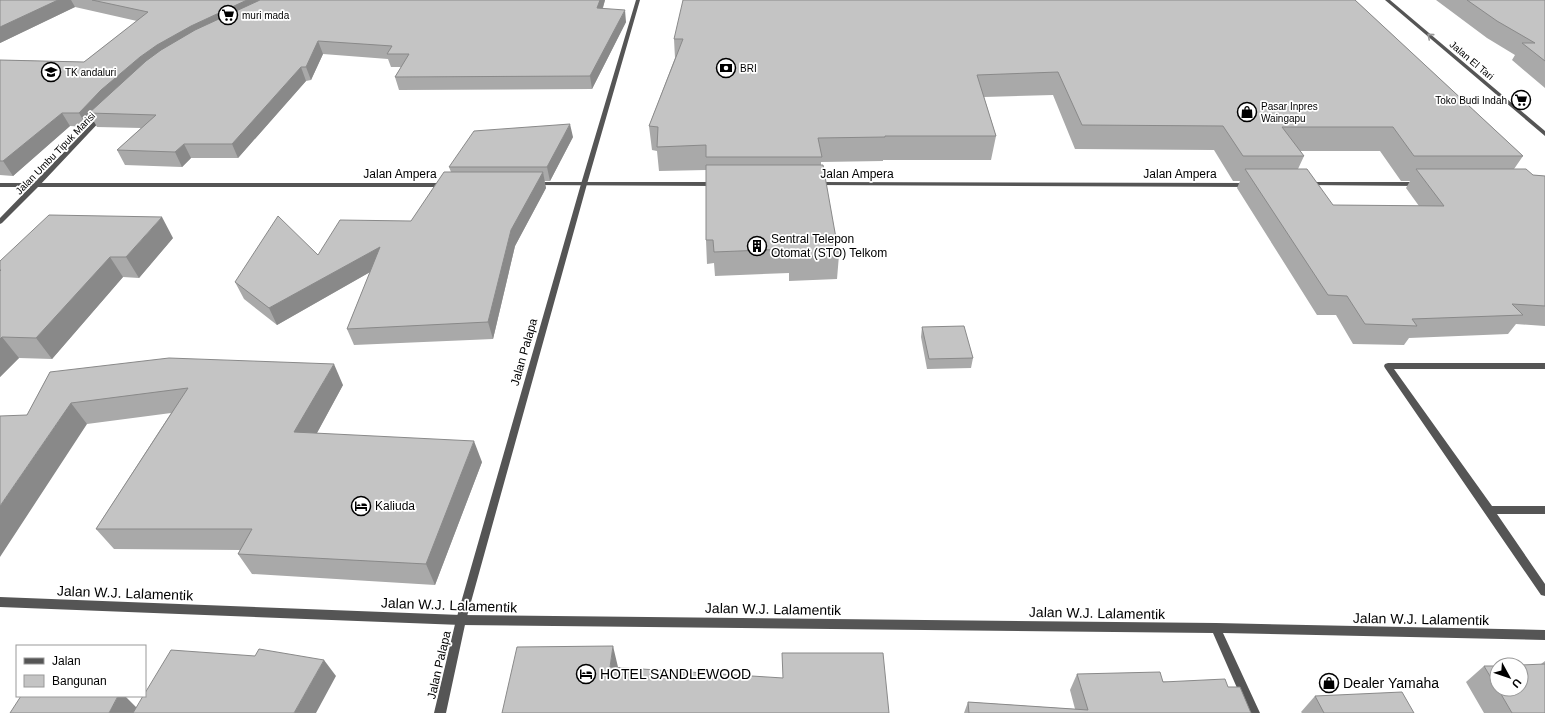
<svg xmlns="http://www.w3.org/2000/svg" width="1545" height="713" viewBox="0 0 1545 713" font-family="Helvetica,sans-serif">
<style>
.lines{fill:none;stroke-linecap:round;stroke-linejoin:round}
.service{fill:#555;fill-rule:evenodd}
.minor{fill:#555;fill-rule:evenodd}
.tertiary{fill:#555;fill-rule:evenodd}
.wall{fill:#a9a9a9;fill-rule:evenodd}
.shaded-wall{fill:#898989}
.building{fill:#c4c4c4;stroke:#898989}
.oneway{stroke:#999}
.labels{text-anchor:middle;stroke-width:3.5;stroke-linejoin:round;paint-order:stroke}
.far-poi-label{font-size:10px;fill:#000;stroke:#fff;text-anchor:start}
.far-street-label{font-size:10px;fill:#000;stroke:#fff}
.street-label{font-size:12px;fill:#000;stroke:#fff}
.poi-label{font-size:12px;fill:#000;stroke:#fff;text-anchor:start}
.near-street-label{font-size:14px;fill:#000;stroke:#fff}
.near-poi-label{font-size:14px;fill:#000;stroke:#fff;text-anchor:start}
</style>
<rect width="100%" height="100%" fill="#fff"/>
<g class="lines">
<path class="service" d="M1388 363H1545V369H1394L1492 506H1545V514H1497L1545 584V596L1541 595 1385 368 1384 366 1385 364Z"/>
<path class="minor" d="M535 182H715L718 184 715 186 533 185 532 184Z
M817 182 1249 183 1252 185 1249 187 815 185 814 184Z
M1307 182H1417L1420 184 1417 186 1305 185 1304 184Z
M0 183H445L448 185 445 187H0Z
M0 597 461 615 1216 623 1545 630V640L1223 633 1260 713H1248L1213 633 461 625 0 607Z"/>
<path class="tertiary" d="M636 0H640L587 184 466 620 446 713H434L456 620 581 184Z
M1385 0H1390L1545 131V136Z
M102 114 104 115V117L39 186 2 223 0 224V218L100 115Z"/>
</g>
<path class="wall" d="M0 0H605L603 8 626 22 592 89 399 90 395 77 401 67H391L388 59 323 54 311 80 306 81 238 158H191L182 167 125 165 117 150 141 128 97 127 93 120 87 127 70 126 13 176 0 175V60L84 62 137 21 75 7 0 43Z
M1355 0 1523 156 1514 169 1533 175 1545 176V326L1516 324 1508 334 1409 338 1404 345 1353 344 1336 315H1317L1237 188 1240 181H1233L1214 150 1075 149 1053 95 984 97 996 136 991 160H883V161L821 162V165L839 255 837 279 789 281V273L715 276 714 263 707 264 706 240V170L659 171 657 151 652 150 649 126 675 58 674 39ZM1300 151H1380L1401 181H1410L1406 188 1419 206 1333 205 1298 169 1304 156Z
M1436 0H1545V88L1512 60 1515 55 1487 38Z
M573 137 550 181H544L546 188 515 246 493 339 354 345 347 329 370 272 277 325 244 299 235 282 318 255 411 221 451 172 449 167Z
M173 238 139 278 123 277 52 359 19 358 0 377V261Z
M922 327 973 358 971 368 927 369 921 337Z
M50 372 343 385 317 433 482 462 435 585 252 574 238 554 240 550 114 549 96 529 171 413 87 424 27 415Z
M1545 661V713H1484L1466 682 1484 666H1497V689H1521L1541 664Z
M1077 674 1228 687 1251 713H964L968 702 1075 709 1070 690Z
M1315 696 1414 713H1302L1301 712Z"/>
<path class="shaded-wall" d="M58 0H71L75 7 0 43V27Z
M247 0H279L89 113 93 120 87 127 79 113 101 90 140 57 157 45 191 26Z
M600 0H605L599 20 597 8Z
M625 10 626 22 592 89 590 76Z
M318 41 323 54 311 80 306 67Z
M301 67 306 81 238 158 232 144Z
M62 113 70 126 13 176 3 161Z
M570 124 573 137 550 181 547 167Z
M184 144 191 158 182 167 175 152Z
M543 172 546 188 515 246 493 339 488 322 511 230Z
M162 217 173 238 139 278 126 257Z
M380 247 386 263 277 325 269 308Z
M110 257 123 277 52 359 36 338Z
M2 337 19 358 0 377V339Z
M334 364 343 385 306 453 294 432Z
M71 403 87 424 0 557V506Z
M474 441 482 462 435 585 426 564Z
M613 646 618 667 615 687 610 667Z
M324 660 336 676 316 713H294Z
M118 696H125L137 708 134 713H109Z"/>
<path class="building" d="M0 0H58L0 27Z
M92 0H247L191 26 157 45 140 57 101 90 79 113H62L3 161H0V60L84 62 148 12Z
M260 0H600L597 8 625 10 590 76 395 77 409 54H387L392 46 318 41 306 67H301L232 144H184L175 152 117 150 156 115 89 113 146 61 161 50 195 30Z
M683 0H1355L1523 156H1414L1393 127H1282L1304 156H1243L1223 126 1082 125 1058 72 977 75 996 136H885V137L818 138 822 157H706V145L657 147 658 127 649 126 683 39H674Z
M1467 0H1545V61L1522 43H1535L1497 21Z
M570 124 547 167H449L474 131Z
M706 165H823L839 255 790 257 789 249 714 252 713 240H706Z
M1245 169H1307L1333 205 1444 206 1416 169H1526L1533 175 1545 176V306L1512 304 1523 315 1412 319 1417 326 1365 324 1347 296 1328 295Z
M444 172H543L511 230 488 322 347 329 380 247 269 308 235 282 278 216 318 255 340 220 411 221Z
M49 215 162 217 126 257H110L36 338 2 337 0 339V271L1 270H0V261Z
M964 326 973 358 929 359 922 327Z
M169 358 334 364 294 432 474 441 426 564 238 554 252 529H96L188 388 71 403 0 506V416L27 415 50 372Z
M613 646 610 667 783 678 782 653H883L889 713H502L517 647Z
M259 649 324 660 294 713H133L143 696H145V693L171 650 255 656Z
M1545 664V713H1512L1498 689H1521V665Z
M1484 666H1497V688Z
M1160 672 1163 682 1225 679 1228 687H1240L1251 713H969L968 702 1088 710 1077 674Z
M1402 692 1414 713H1324L1315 696Z
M21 696H118L109 713H10Z"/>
<defs><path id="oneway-chevron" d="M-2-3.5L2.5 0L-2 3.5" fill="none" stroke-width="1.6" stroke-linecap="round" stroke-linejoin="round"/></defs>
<use class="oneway" href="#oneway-chevron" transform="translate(1430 36) rotate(-140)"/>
<defs>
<g id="supermarket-ring" transform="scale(1)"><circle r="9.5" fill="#fff" stroke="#000" stroke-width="1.5"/><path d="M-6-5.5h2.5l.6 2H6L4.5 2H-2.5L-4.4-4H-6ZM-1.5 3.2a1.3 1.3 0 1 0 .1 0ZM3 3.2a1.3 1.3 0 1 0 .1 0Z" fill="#000"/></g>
<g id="bank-ring" transform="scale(1)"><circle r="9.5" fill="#fff" stroke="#000" stroke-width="1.5"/><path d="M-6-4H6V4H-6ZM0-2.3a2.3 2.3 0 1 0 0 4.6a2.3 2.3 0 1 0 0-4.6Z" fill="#000"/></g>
<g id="school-ring" transform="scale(1)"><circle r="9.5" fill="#fff" stroke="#000" stroke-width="1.5"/><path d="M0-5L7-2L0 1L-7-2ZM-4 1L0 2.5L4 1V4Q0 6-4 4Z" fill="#000"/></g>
<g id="shop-ring" transform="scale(1)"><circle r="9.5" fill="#fff" stroke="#000" stroke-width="1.5"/><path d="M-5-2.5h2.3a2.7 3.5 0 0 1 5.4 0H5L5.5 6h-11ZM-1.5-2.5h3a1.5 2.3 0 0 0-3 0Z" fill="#000"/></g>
<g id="building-ring" transform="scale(1)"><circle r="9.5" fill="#fff" stroke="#000" stroke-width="1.5"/><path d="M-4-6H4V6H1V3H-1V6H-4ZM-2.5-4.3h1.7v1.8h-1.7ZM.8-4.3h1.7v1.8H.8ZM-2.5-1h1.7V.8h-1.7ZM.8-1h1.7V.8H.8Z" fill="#000"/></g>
<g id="hotel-ring" transform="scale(1)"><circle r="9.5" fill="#fff" stroke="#000" stroke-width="1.5"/><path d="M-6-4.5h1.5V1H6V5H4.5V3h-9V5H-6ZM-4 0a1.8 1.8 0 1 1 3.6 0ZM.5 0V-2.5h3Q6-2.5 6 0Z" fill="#000"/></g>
</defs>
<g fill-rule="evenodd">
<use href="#supermarket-ring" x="228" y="15"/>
<use href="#bank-ring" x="726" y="68"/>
<use href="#school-ring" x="51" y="72"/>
<use href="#supermarket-ring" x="1521" y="100"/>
<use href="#shop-ring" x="1247" y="112"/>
<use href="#building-ring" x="757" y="246"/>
<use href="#hotel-ring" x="361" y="506"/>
<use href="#hotel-ring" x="586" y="674"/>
<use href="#shop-ring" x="1329" y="683"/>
</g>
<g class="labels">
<g class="far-poi-label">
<text x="242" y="19">muri mada</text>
<text x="740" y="72">BRI</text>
<text x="65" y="76">TK andaluri</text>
<text x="1507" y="104" text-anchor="end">Toko Budi Indah</text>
<text x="1261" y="110">Pasar Inpres<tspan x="1261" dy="12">Waingapu</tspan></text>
</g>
<g class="far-street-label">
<text transform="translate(1472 60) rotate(40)" y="4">Jalan El Tari</text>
<text transform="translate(55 153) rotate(-46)" y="4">Jalan Umbu Tipuk Marisi</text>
</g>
<g class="street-label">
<text x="400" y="178">Jalan Ampera</text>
<text x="857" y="178">Jalan Ampera</text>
<text x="1180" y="178">Jalan Ampera</text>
<text transform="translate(524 352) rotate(-74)" y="4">Jalan Palapa</text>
<text transform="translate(439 665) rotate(-77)" y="4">Jalan Palapa</text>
</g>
<g class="poi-label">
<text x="771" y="243">Sentral Telepon<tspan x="771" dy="14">Otomat (STO) Telkom</tspan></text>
<text x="375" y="510">Kaliuda</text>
</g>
<g class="near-street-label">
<text transform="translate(125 593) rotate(2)" y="5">Jalan W.J. Lalamentik</text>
<text transform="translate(449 605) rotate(2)" y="5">Jalan W.J. Lalamentik</text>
<text transform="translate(773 609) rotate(1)" y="5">Jalan W.J. Lalamentik</text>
<text transform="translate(1097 613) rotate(1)" y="5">Jalan W.J. Lalamentik</text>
<text transform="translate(1421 619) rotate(1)" y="5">Jalan W.J. Lalamentik</text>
</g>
<g class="near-poi-label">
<text x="600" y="679">HOTEL SANDLEWOOD</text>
<text x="1343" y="688">Dealer Yamaha</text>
</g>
</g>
<rect x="16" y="645" width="130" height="52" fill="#ffffff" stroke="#999999"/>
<rect x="24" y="658" width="20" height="6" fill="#555555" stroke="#999999"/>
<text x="52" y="665" font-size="12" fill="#000000">Jalan</text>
<rect x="24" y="675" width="20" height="12" fill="#c4c4c4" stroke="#999999"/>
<text x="52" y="685" font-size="12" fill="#000000">Bangunan</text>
<g transform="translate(1509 677) rotate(130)"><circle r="19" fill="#ffffff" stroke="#999999"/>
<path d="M0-3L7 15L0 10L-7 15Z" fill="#000000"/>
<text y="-6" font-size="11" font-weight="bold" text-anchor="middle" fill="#000000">U</text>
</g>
</svg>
